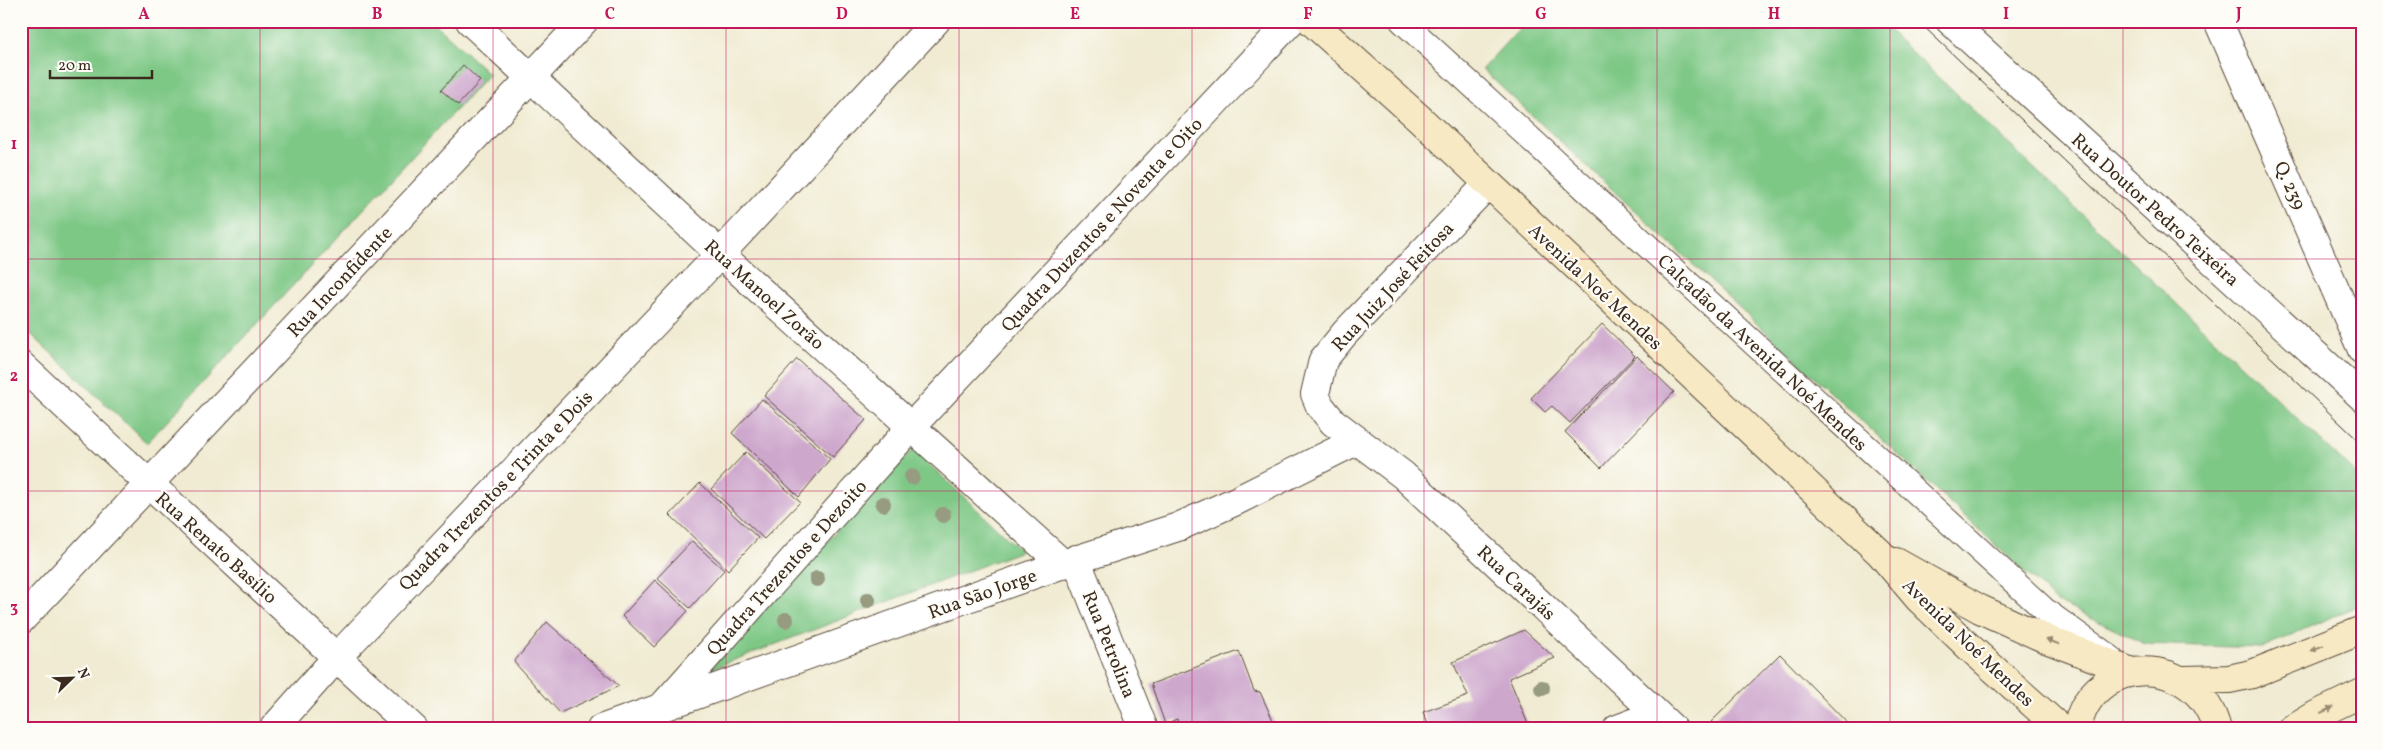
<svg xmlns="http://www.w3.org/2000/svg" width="2383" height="750" viewBox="0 0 2383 750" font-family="Vollkorn,serif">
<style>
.green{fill:#7ec886;stroke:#5c7952}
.building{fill:#cea7cd}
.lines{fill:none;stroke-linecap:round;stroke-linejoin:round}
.pedestrian-casing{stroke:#564739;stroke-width:26}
.minor-casing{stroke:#564739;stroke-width:30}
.tertiary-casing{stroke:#564739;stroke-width:30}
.secondary-casing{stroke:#564739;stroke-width:30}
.pedestrian{stroke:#fff;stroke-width:24}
.minor{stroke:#fff;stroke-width:28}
.tertiary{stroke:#fff;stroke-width:28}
.secondary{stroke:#f7e9c3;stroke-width:28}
.tram{stroke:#3b2a1e;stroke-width:1}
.tree{fill:#979b80}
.oneway{fill:#998a70}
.grid{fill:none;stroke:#c2185b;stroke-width:1;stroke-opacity:0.55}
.labels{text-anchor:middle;stroke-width:4.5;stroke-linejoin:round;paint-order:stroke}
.street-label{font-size:19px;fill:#3b2a1e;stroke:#fdfcf7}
.neatline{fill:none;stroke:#c2185b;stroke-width:2}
.grid-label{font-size:16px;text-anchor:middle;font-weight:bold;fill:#c2185b}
</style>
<rect width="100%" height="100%" fill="#fdfcf7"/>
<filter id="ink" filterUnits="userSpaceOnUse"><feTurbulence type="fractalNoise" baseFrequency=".02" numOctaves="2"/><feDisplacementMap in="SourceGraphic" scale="10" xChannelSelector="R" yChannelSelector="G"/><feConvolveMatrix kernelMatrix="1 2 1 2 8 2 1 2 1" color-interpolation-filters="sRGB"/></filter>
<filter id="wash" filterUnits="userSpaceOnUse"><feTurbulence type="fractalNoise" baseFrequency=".0096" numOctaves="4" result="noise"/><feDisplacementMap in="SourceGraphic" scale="20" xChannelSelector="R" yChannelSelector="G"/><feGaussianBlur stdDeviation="1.12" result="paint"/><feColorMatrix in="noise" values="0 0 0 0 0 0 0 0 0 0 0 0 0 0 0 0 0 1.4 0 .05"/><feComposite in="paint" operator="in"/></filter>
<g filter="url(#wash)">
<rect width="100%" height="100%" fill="#f0ebd2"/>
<path class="green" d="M21 21H432L489 74 147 443 21 325Z
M1526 21H1879L2362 480V604L2261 648 2145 644 2057 602 1482 69Z
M913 449 1021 551 708 670Z"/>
<g id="blocks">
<path class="building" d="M463 65 480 81 458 105 441 90Z
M1602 324 1635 356 1570 423 1552 406 1545 412 1531 398Z
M1637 356 1674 392 1601 468 1565 432Z
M797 359 866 420 833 457 764 396Z
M762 399 830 459 799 497 732 433Z
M746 452 800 502 764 539 711 489Z
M700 483 758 538 728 570 670 515Z
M692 541 724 570 690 608 657 578Z
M655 580 688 611 654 647 622 616Z
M547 622 619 686 560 713 514 662Z
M1524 630 1555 658 1509 678 1528 724 1516 729H1430L1423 712 1468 696 1453 662Z
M1239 651 1254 691 1260 692 1277 729H1180L1177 719 1165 724 1151 684Z
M1780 654 1853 729H1717L1711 722Z"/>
</g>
</g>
<g filter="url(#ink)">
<use href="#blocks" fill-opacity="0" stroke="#564739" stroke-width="1"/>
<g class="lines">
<g class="pedestrian-casing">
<path id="pedestrian" d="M1402 21 2047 612 2111 658"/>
</g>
<g class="minor-casing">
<path id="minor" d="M470 21 720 254 1063 564
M2218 21 2362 350
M1488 184 1345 333 1323 360 1315 394 1320 406 1333 422 1403 475 1673 729
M21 365 414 729
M1076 559 1144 729
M21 620 584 21
M661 708 911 427 1291 21
M273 729 337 657 720 254 936 21
M601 729 1063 564 1178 527 1236 501 1356 441
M1617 729 1657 714"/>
</g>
<g class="tertiary-casing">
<path id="tertiary" d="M1950 21 2362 397"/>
</g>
<g class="secondary-casing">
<path id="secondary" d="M1311 21 1419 118 1880 553 1919 599 1968 646 2061 729
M1896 562 1980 609 2046 639 2132 672
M2183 680 2229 679 2252 674 2362 630
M2077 729C2091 652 2197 652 2217 729
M2293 729 2316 715 2362 693"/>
</g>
<use href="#pedestrian" class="pedestrian"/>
<use href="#minor" class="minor"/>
<use href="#tertiary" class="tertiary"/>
<use href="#secondary" class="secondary"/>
<path class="tram" d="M1918 21 2362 444"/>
</g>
<g class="tree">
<circle cx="912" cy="477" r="8"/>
<circle cx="883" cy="504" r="8"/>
<circle cx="943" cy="515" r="8"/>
<circle cx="817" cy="579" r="8"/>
<circle cx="868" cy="600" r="8"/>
<circle cx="786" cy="620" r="8"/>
<circle cx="1542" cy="688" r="8"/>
</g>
<defs><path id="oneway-solid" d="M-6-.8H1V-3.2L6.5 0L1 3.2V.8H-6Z" transform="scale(1.25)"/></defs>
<g class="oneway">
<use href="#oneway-solid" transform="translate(2053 642) rotate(-159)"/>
<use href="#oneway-solid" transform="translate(2317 648) rotate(158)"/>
<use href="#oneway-solid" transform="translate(2327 710) rotate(-25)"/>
</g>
</g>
<path class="grid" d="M260 21V729M493 21V729M726 21V729M959 21V729M1192 21V729M1424 21V729M1657 21V729M1890 21V729M2123 21V729M21 259H2362M21 491H2362"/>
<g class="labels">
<g class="street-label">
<text transform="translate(2291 185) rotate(66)" y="7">Q. 239</text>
<text transform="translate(2156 209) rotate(42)" y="7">Rua Doutor Pedro Teixeira</text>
<text transform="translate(1101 224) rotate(-47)" y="7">Quadra Duzentos e Noventa e Oito</text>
<text transform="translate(339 281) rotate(-47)" y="7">Rua Inconfidente</text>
<text transform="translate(1392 286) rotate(-47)" y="7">Rua Juiz José Feitosa</text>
<text transform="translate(1596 286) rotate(43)" y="7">Avenida Noé Mendes</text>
<text transform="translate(765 294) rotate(42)" y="7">Rua Manoel Zorão</text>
<text transform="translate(1763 352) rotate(43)" y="7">Calçadão da Avenida Noé Mendes</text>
<text transform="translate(495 490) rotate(-46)" y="7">Quadra Trezentos e Trinta e Dois</text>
<text transform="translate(217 547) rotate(42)" y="7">Rua Renato Basílio</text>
<text transform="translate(786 567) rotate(-48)" y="7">Quadra Trezentos e Dezoito</text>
<text transform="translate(1517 582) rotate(43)" y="7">Rua Carajás</text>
<text transform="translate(982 593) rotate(-20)" y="7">Rua São Jorge</text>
<text transform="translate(1969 642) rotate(44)" y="7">Avenida Noé Mendes</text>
<text transform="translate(1110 644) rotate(68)" y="7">Rua Petrolina</text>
</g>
</g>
<rect width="2383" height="750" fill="none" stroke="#fdfcf7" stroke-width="55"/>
<g transform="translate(72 678) rotate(67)" stroke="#fdfcf7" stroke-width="4" paint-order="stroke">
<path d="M0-4L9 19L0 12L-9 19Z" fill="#3b2a1e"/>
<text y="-8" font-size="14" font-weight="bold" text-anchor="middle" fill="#3b2a1e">N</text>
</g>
<path d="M50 70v8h102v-8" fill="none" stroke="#3b2a1e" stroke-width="2.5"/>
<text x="58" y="70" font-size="15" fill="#3b2a1e" stroke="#fdfcf7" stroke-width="4" paint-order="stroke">20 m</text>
<rect x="28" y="28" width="2328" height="694" class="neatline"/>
<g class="grid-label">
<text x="144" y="19">A</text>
<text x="377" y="19">B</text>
<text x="610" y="19">C</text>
<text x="842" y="19">D</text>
<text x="1075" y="19">E</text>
<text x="1308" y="19">F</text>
<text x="1541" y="19">G</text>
<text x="1774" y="19">H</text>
<text x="2006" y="19">I</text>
<text x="2239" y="19">J</text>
<text x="14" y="149">1</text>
<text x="14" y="381">2</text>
<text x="14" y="612">3</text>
</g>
</svg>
